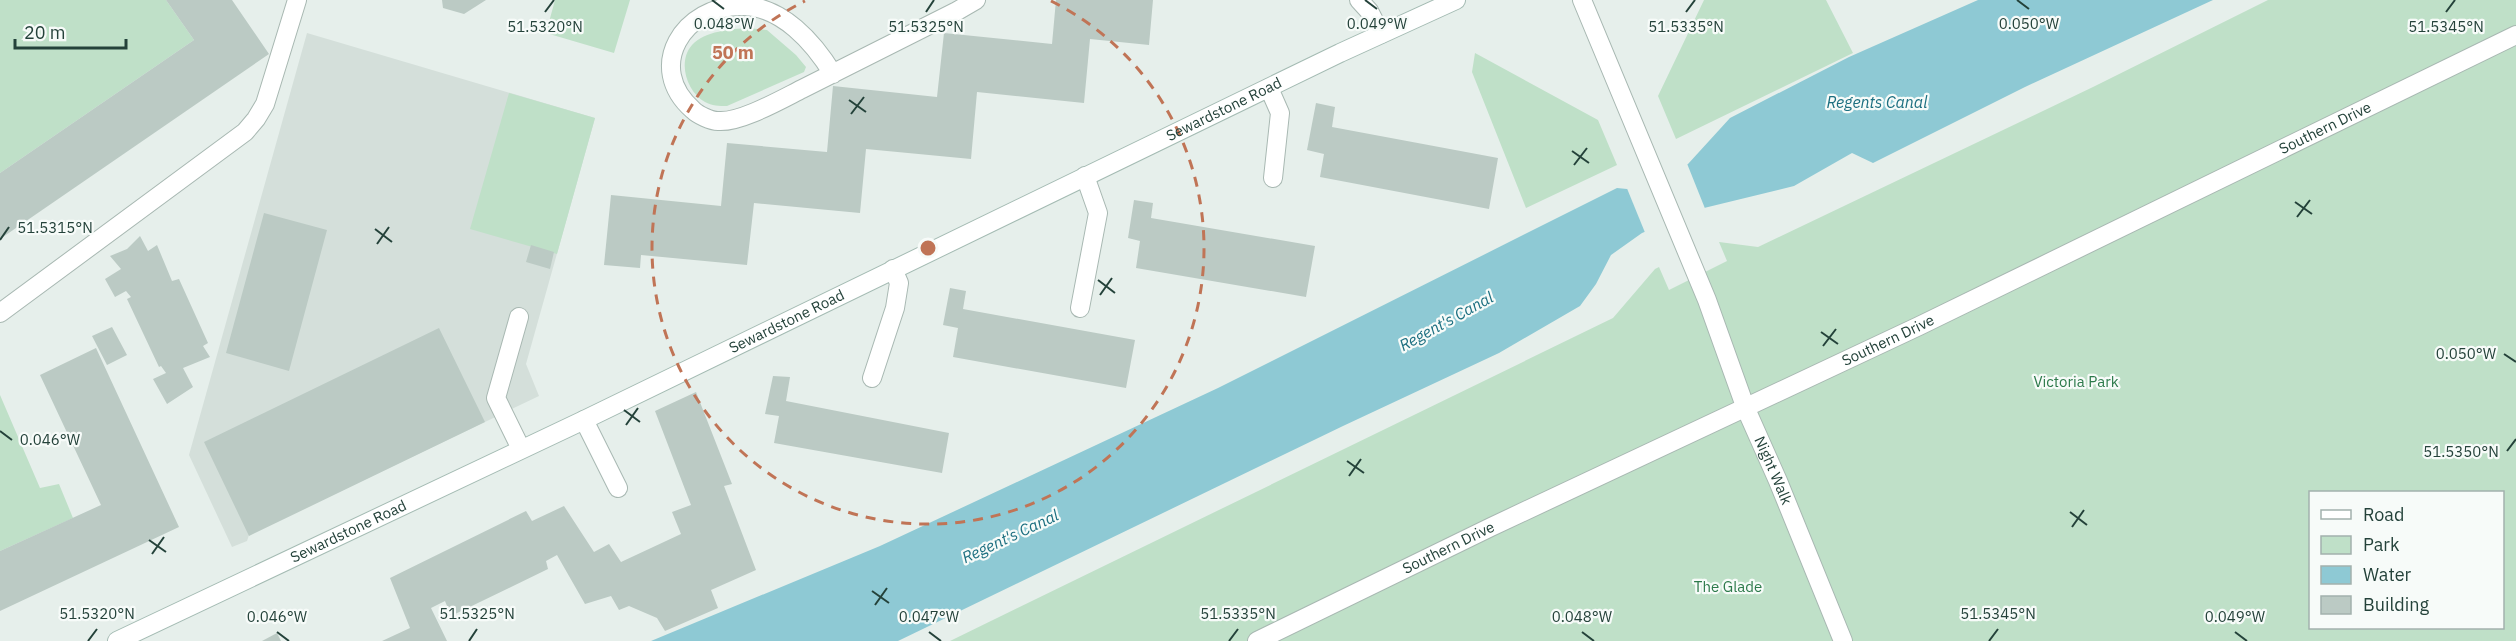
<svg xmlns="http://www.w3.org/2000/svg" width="2516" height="641" viewBox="0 0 2516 641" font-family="'IBM Plex Sans',sans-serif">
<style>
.built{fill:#d4dfda}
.green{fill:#bfe0c8;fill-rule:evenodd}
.water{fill:#8ec9d4}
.pier{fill:#e6efeb}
.building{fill:#bbcac4}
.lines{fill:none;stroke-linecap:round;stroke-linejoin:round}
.lane-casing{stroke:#a8b8b2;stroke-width:20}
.street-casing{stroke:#a8b8b2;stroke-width:20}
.secondary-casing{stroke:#a4bbb3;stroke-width:20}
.lane{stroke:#fff;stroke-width:18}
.street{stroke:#fff;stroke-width:18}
.secondary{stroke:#fff;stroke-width:18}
.ticks{fill:none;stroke:#24423a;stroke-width:2}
.ring{fill:none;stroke:#c07456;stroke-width:3;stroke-dasharray:10 8}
.labels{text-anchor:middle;stroke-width:4.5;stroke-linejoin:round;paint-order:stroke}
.street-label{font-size:15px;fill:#24423a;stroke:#f7fbf9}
.park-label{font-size:15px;fill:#2d7a4b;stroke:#f7fbf9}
.water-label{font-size:16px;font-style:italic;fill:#1c6f80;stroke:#f7fbf9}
.ticks-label{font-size:15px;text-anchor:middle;fill:#24423a;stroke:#f7fbf9;stroke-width:4.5;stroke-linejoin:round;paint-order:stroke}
.centre{fill:#c07456;stroke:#f7fbf9;stroke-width:3}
.ring-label{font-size:18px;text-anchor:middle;font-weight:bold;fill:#c07456;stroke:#f7fbf9;stroke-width:4.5;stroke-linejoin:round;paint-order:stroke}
</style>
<rect width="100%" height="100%" fill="#e6efeb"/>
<path class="built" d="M307 33 595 118 526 364 539 396 249 535 247 541 232 547 189 455Z"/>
<path class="green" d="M0 0H166L194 40 0 173Z
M555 0H630L614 53 546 33Z
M1704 0H1826L1853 53 1676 139 1658 96Z
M2268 0H2516V641H950L1613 318 1655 269 1659 267 1669 290 1727 261 1719 242 1758 247 2093 87ZM2310 492H2502V628H2310Z
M749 28 767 30 796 55 806 67 804 72 727 106C719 106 712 106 705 102 687 92 677 62 692 45 705 31 731 29 749 28Z
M1475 53 1598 120 1617 165 1526 208 1472 72Z
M509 93 595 118 557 254 470 229Z
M0 395 40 488 59 484 73 518 0 551Z"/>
<path class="water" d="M1978 0H2213L2025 87 1873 163 1852 153 1794 186 1704 208 1642 233 1611 255 1596 284 1580 306 1499 353 1343 426 898 641H651L880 546 1218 388 1617 188 1627 189 1688 164 1730 118 1849 57Z"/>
<path class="pier" d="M1686 161 1706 211 1646 235 1626 186Z"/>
<path class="building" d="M166 0H232L269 54 0 239V173L194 40Z
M442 0H486L464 14 443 8Z
M1056 0H1153L1149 45 1090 39 1084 103 977 92 971 159 866 149 860 213 754 203 747 265 641 255 640 268 604 265 611 195 721 206 727 143 827 152 833 86 937 97 944 33 1052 44Z
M1316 103 1335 107 1332 127 1498 158 1489 209 1320 177 1324 154 1307 150Z
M1134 200 1153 203 1151 218 1315 246 1306 297 1136 268 1140 241 1128 238Z
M264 213 327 230 289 371 226 353Z
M140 236 148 251 157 245 172 281 179 279 208 343 203 346 210 357 183 368 193 387 167 404 153 379 166 373 161 366 159 367 127 299 131 297 126 291 115 297 105 279 121 269 110 256 127 249Z
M531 245 554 252 550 269 526 262Z
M950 288 966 291 963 309 1135 340 1126 388 953 357 958 328 943 325Z
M112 327 127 355 107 365 92 336Z
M439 328 485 422 249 536 204 442Z
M96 348 179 527 0 611V551L101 505 40 375Z
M773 376 790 377 786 401 949 433 942 473 774 443 779 416 765 414Z
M696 392 732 484 724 486 756 570 711 590 718 608 665 631 657 618 629 606 619 610 611 596 585 604 557 555 546 561 548 569 451 616 445 601 431 608 447 641H382L410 628 390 578 526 511 532 521 564 506 594 552 609 544 621 562 681 534 672 512 691 505 655 411Z
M277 633 281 641H262Z"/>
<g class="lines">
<g class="lane-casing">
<path id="lane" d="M833 74C814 43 782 6 742 6 684 5 644 67 693 110 698 115 711 121 718 121 740 123 782 99 802 89 854 63 905 37 957 11L976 0
M1269 88 1280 113 1273 178
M1080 308 1098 213 1085 176
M0 313 245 132 256 119 265 104 297 0
M519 317 496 398 521 449
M872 378 895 308 899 283 893 269
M584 420 618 488"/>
</g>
<g class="street-casing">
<g id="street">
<path d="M1359 0 1369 11 1381 34"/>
<path id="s1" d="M1582 0 1707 300 1746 409 1778 481 1843 641"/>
<path id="s2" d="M1257 641 1491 527 1919 326 2516 35"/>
</g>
</g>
<g class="secondary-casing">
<g id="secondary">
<path id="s3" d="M117 641 584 420 1340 53 1456 0"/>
</g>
</g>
<use href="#lane" class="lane"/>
<use href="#street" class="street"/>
<use href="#secondary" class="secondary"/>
</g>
<path class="ticks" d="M712 0 724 9M1365 0 1377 9M2017 0 2029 9M545 12 554 0M926 12 934 0M1686 12 1695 0M2446 12 2455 0M849 100 866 112M851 114 864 97M1572 151 1589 163M1574 165 1587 148M2295 202 2312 214M2297 217 2310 200M375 229 392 242M0 240 9 227M377 244 389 227M1098 280 1115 293M1100 295 1112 278M1821 332 1838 344M1823 346 1836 329M2504 354 2516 362M624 410 640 422M626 425 638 408M0 431 12 440M2507 451 2516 439M1347 461 1364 473M1349 476 1361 459M2070 512 2087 525M2072 527 2084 510M149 540 166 552M152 554 164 537M872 591 889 603M875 605 887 588M277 632 289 641M929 632 941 641M1582 632 1594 641M2235 632 2247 641M88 641 97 629M469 641 477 629M1229 641 1238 629M1989 641 1998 629"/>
<path class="ring" d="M1051 1A276 276 0 1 1 805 1"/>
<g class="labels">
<g class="street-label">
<text dy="5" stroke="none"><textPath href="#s3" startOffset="1228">Sewardstone Road</textPath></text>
<text dy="5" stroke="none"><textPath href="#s2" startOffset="1185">Southern Drive</textPath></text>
<text dy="5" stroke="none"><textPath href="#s3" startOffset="742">Sewardstone Road</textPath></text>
<text dy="5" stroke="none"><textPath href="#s2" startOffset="699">Southern Drive</textPath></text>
<text dy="5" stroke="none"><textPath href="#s1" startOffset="508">Night Walk</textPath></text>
<text dy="5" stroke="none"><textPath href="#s3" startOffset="256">Sewardstone Road</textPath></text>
<text dy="5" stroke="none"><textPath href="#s2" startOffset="213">Southern Drive</textPath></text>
</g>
<g class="park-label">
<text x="2076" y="387">Victoria Park</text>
<text x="1728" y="592">The Glade</text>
</g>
<g class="water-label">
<text x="1877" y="108">Regents Canal</text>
<text transform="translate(1446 321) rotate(-29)" y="6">Regent's Canal</text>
<text transform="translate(1010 536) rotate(-25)" y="6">Regent's Canal</text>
</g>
</g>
<g class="ticks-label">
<text x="724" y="29">0.048°W</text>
<text x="1377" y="29">0.049°W</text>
<text x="2029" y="29">0.050°W</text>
<text x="545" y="32">51.5320°N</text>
<text x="926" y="32">51.5325°N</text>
<text x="1686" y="32">51.5335°N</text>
<text x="2446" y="32">51.5345°N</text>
<text x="55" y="233">51.5315°N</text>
<text x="2466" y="359">0.050°W</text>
<text x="50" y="445">0.046°W</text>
<text x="2461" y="457">51.5350°N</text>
<text x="97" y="619">51.5320°N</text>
<text x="477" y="619">51.5325°N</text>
<text x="1238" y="619">51.5335°N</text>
<text x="1998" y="619">51.5345°N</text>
<text x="277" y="622">0.046°W</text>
<text x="929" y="622">0.047°W</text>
<text x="1582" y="622">0.048°W</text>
<text x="2235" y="622">0.049°W</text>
</g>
<circle cx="928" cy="248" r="9" class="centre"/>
<g class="ring-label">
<text x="733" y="59">50 m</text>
</g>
<rect x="2309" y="491" width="195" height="138" fill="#f7fbf9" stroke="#a3b1ad" stroke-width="1.5"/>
<rect x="2321" y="510" width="30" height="9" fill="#ffffff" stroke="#a3b1ad" stroke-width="1.5"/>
<text x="2363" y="521" font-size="18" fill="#24423a">Road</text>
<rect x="2321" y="536" width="30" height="18" fill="#bfe0c8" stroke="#a3b1ad" stroke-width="1.5"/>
<text x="2363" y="551" font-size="18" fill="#24423a">Park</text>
<rect x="2321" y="566" width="30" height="18" fill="#8ec9d4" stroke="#a3b1ad" stroke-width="1.5"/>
<text x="2363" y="581" font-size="18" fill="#24423a">Water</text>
<rect x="2321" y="596" width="30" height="18" fill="#bbcac4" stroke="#a3b1ad" stroke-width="1.5"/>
<text x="2363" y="611" font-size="18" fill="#24423a">Building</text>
<path d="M15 39v9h111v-9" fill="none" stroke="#24423a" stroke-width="3"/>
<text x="24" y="39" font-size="18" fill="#24423a" stroke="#f7fbf9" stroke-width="4.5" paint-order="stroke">20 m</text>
</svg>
